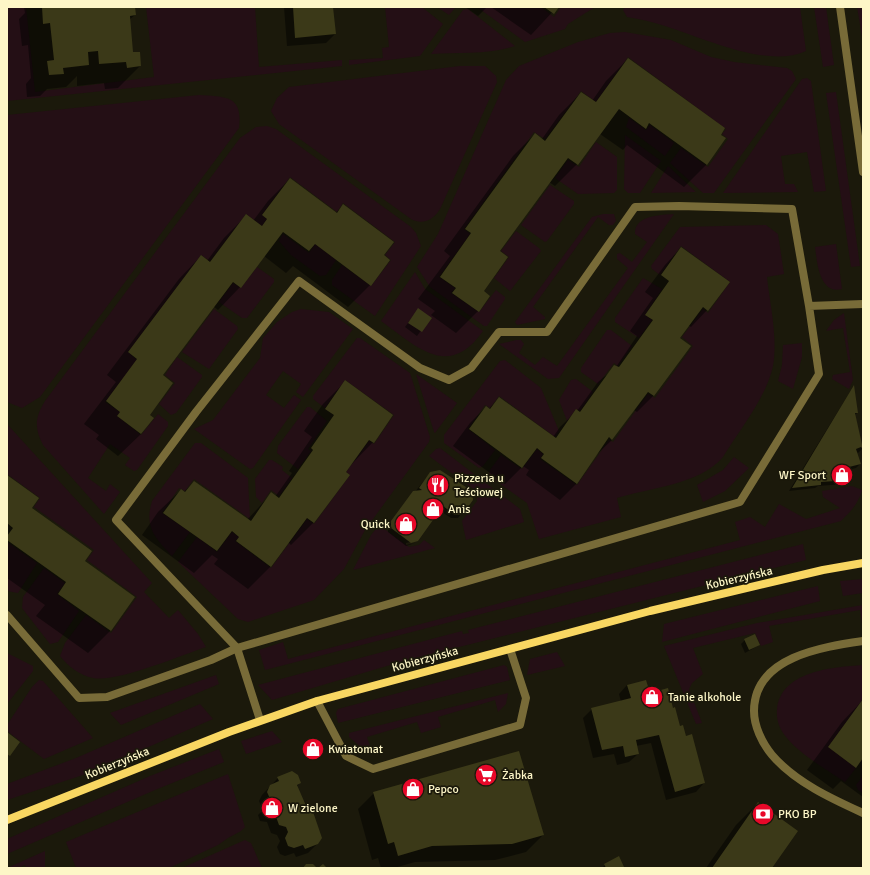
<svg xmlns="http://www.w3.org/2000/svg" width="870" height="875" viewBox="0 0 870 875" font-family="Signika,sans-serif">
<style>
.green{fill:#240f15}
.shadow{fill:#0007}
.building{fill:#3b3918}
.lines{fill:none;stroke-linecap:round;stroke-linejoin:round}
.lane{stroke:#786b38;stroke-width:8}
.street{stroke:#786b38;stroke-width:8}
.secondary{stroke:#f9d762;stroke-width:8}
.labels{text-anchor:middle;stroke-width:3.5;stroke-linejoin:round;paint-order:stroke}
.poi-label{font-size:12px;fill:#fdf6c7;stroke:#1b190b;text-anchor:start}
.street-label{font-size:12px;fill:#fdf6c7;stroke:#1b190b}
</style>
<rect width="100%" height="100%" fill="#1b190b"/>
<path class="green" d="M7 7H26L35 92 154 77 146 7H255L259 67 342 60V66L7 101Z
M385 7H422L443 24 420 56 349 65V60L383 58 382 48 389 47Z
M437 7H456L449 15Z
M477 7H541L554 17 561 7H595L568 24 565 29 525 42Z
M625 7H800L806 51C767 69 704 38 665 26 653 22 640 19 627 17L623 10Z
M814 7H826L834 65 823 67Z
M857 7H863V42Z
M468 9 515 46C489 55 458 52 431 54L463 10Z
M625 32 671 40 711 57 734 62 787 68 792 71 796 79 714 193H703L670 163 681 148 708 167 728 139 722 134 726 129 628 57 596 102 581 91 545 139 534 132 464 229 470 234 439 277 455 288 451 293 479 312 496 290 505 297V299L487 326H484L430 287 417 267 438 234 506 80 519 66 578 42 610 33Z
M460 66H485L496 76 497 82 441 207C435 219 423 226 411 219L279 124 271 111 277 98 289 87Z
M807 78 811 81 826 191 814 192 807 152 781 156 785 184H794L798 192 723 193 802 79Z
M836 92 860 266 851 267 826 93Z
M199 95C226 97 243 95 239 128L40 397 22 408 7 402V115Z
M629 118 646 130 650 125 674 143 665 156 626 127Z
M267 126 276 129 411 227 416 233 421 246 375 316 332 285V280L342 265 371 286 391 260 385 255 395 242 343 203 337 212 290 177 262 215 267 219 262 226 246 214 210 261 201 255 128 352 137 360 105 402 120 412 117 416 141 435 158 414 168 422V426L137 470 134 471 125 465 130 458 110 444 88 478 106 491 110 484 120 492 104 514 43 445C34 428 35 417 45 401L240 138 256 127Z
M625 135 661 161 640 193H628L624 189Z
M596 142 617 157V190L614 193 578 194 555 178 568 160 579 167Z
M668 166 696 192 651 193Z
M550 185 574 201V204L547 241 545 242 521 225Z
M603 214H614L616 221 613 225H609L598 217 533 307 545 317V319L517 325 515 322 592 217Z
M674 214 559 378 548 379 499 344 516 340H521L524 344 519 353 535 365 543 357 557 366 628 268 617 259V254L620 253 632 262 647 242 635 234C634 215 662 215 674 214Z
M766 225 778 234 784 274 767 277C770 306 778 337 773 366 767 396 739 431 723 457 701 484 649 488 617 498L621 517 539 539 527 503 489 476 490 470 501 455 522 469 537 449 543 454 540 459 577 485 609 440 613 442 648 394 655 398 693 346 682 337 703 309 708 313 730 282 681 246 660 275 652 269 651 266 680 227Z
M516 231 539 248 541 251 510 291 494 278 509 257 501 251Z
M283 234 309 253 315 244 336 260 326 275 320 276 291 255 279 241Z
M836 244 842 289C819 295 817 261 815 247Z
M257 267 274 279V282L247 318H242L219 302 233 283 241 288Z
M415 272 425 289 483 331C449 380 417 347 381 321Z
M643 278 662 289 645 315 652 320 639 338 615 322V318Z
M214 309 237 326 238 329 209 369 182 352Z
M301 309 329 312 353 329 303 397 296 392 301 384 283 371 266 395 284 408 294 395 301 400 253 468 250 469 194 429 213 420 260 358 263 338 277 322 292 312Z
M844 313 853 380 849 389 832 379 833 375 850 372 843 328 826 331 834 320Z
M607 330H611L632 346 618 366 614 363 598 384 581 372V368Z
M357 338H360L410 373 430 437 429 442 365 530 344 569 314 600 248 622 238 619 178 562 197 537 217 552 232 532 239 537 235 541 271 568 307 519 314 524 350 475 346 472 369 441 374 444 394 415 345 380 325 408 313 399V396Z
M802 343V357L793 389 778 381 782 365 783 345Z
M177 357 202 375V377L176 413 171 415 159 404 175 383 165 375Z
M505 360 541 388 559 431 555 437 499 396 490 408 485 405 468 429 495 450 483 466 479 468 444 443V435L500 361Z
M416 374 457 403 435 433 434 432Z
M576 379 593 392 580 411 576 409 567 421 559 400 571 380Z
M307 407H310L327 421 308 449 311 451 298 469 277 453 278 446Z
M7 424 152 583 144 592 169 618 178 610 198 634 206 647C182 655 116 683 93 678 79 675 69 667 60 656L65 643 86 615 111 633 137 597 87 560 94 550 34 507 40 498 7 474Z
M195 443H201L248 478 250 519 194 479 185 491 179 488 162 513 190 532 172 556C155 538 144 527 152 501Z
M440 448 520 509 524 522 466 540 462 521 477 501 476 491 429 456 436 449Z
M734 457 749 468 725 491 703 502 697 485 723 470Z
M269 460H272L283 467 282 470 292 478 279 496 271 490 262 503 256 497 255 479Z
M852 486 862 490C858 504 851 511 841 521L265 670 259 650 283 642 288 659 740 540 735 522 750 517 765 527 779 504 806 519 840 508 823 497 822 491Z
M379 525 409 547 419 545 424 540 435 548 353 570 371 535Z
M7 542 37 563 18 593 7 591Z
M803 544 806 560 407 660 272 700 258 685 462 631 463 634 469 633 468 630Z
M44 568 65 583 57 594 79 611 58 642 50 644 22 608 23 597Z
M863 579V593L843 596 840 581Z
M818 586 820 601 662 642 664 624Z
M863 605V630L860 610 769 626 773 642 761 646 755 633 693 648 703 674 692 683 689 689 702 723 696 724 664 646 757 623Z
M557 652 565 666 527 675 530 659Z
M7 653 33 666V671L7 704Z
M504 665 507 667 510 680 338 723 336 713 338 709Z
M863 665V699L828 747 856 768 845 782C826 769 802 756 787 738 780 730 776 721 777 710 780 671 833 667 863 665Z
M216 675 219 684 121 725 110 713Z
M39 680 43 681 93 738 44 759 7 731V725L32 687Z
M508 693 506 704 498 712 495 700 438 717 441 727 421 733 417 722 367 737 371 749 362 748 349 737V733Z
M200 704 213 719 86 774 7 800V784L76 758Z
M272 731 282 742 246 754 241 741Z
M219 749 224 762 155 790 7 854V839L150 776Z
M228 774 245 827 241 831 228 838 218 845 169 868H76L66 842Z
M863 776V793L858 790 856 785Z
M245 840 251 843 262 868H182Z
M45 851V868H26L25 865 18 868H7Z"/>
<path class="shadow" d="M24 7H134L135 15 129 20 132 54 140 66 118 88 105 89 104 83 77 86V76L66 87 47 89 40 96 27 97 26 84 31 78 28 45 22 46 19 19 25 13Z
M284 7H332L335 34 326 43 287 46Z
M465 7H487L478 16Z
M491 7H557L531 35Z
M628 59 725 139 706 165 684 187 627 145 623 150 600 134 577 164 555 186 549 182 499 252 482 291 478 311 456 333 431 315 435 311 418 299 450 256 444 251 513 156 535 134 542 139 559 115 581 93 592 101 606 81Z
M290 179 336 213 343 205 383 255 370 285 348 307 293 266 286 273 264 256 240 287 218 310 213 306 161 375 148 415 152 418 141 434 118 456 96 439 99 435 84 424 116 382 107 375 179 279 201 256 207 261 224 238 246 216 253 221 268 201Z
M681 248 707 310 691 327 688 325 679 338 690 346 653 396 637 412 634 410 612 440 595 456 576 484 560 500 526 475 529 470 523 466 505 484 453 446 470 423 486 407 489 409 499 398 553 437 560 427 577 411 598 382 616 367 637 336 630 331 653 298 645 292 665 265Z
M418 310 430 318 417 336 405 327Z
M345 382 392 416 373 442 344 472 348 475 313 523 291 545 288 542 271 566 248 589 214 564 218 559 212 555 194 573 142 535 158 512 181 490 184 492 194 482 247 520 271 494 275 497 292 473 289 471 312 437 304 431 323 404Z
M853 387 857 413 855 415 862 449 858 453 856 451 860 464 856 468 844 471 848 480 845 484 818 486 815 488 789 491Z
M430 473 462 513 458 518H451L439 510 417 540 406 543V545L415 543 406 546 388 532V526Z
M7 477 30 508 83 561 134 597 110 631 88 653 36 616 45 605 7 578Z
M745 640 759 645 745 653 741 644Z
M627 685 649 694 672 709 704 783 696 792 666 800 651 743 636 746 638 754 629 762 617 765 614 754 593 758 583 718 592 709 621 702 619 694Z
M863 700V797L841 781 833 789 807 770 842 722Z
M278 778 300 783 297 786 317 844 308 853 296 857 294 853 285 856 280 854 277 847 280 841 277 835 271 833 267 822 260 821 258 815 263 810 259 801 262 795Z
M374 793 543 835 526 852 495 860 415 862 394 868H381L378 858 372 860 358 809Z
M758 803 771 868H706L736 825Z
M605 865 623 867 602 868Z"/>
<path class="building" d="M42 7H135L136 15 130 16 133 52H140L141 66 127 68 126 62 99 64 98 51 88 52 89 65 63 68 64 74 49 75 47 61 54 60 50 23 43 24Z
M293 7H333L336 34 295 38Z
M544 7H559L554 14Z
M628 58 725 128 721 135 726 138 707 165 649 123 646 129 619 109 578 165 568 158 500 251 508 257 484 291 490 296 479 312 452 293 456 288 440 277 471 233 465 229 535 133 545 141 581 92 596 102Z
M290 178 337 213 343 204 394 242 384 255 390 260 371 286 315 244 309 251 283 232 241 288 233 282 163 375 173 383 150 415 154 418 141 434 117 416 120 412 106 401 137 359 128 352 201 255 210 262 246 214 262 226 267 219 262 215Z
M681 247 730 282 708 311 703 307 680 338 691 346 654 396 648 392 612 440 609 437 577 484 541 458 544 454 537 448 522 468 469 429 486 406 490 409 499 397 556 438 576 409 580 412 614 365 619 367 653 320 645 315 669 281 661 275Z
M418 308 432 318 422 332 408 323Z
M345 380 393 415 374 443 369 440 346 472 350 475 314 523 307 518 271 567 236 541 239 537 232 531 217 551 163 513 181 489 185 492 194 481 251 521 271 492 279 498 313 450 311 448 334 415 325 409Z
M854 385 858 413H855L863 449 861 447 856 449 861 464 845 468 847 478 850 480 821 482V485L792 488Z
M440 470 472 491 473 500 463 514 455 515 443 506 418 541 411 543 391 528V521L413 491 422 490 419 488 430 472Z
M7 475 39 498 32 508 92 551 85 561 135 597 111 631 58 594 66 582 7 540V536L13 528 7 523Z
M755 634 760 645 749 650 744 639Z
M646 680 650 693 668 688 673 708 675 707 680 726 683 725 686 736 692 734 705 783 675 792 659 735 636 740 639 754 625 757 623 746 602 750 591 708 631 698 627 685Z
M863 699V758L856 768 828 747Z
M7 732 20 742 10 756 7 754Z
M519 751 544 835 512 844 432 846 398 856 394 842 388 844 373 792Z
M292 771 298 775 301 783 297 785 307 808 311 806 322 838 318 844 305 849 303 845 294 848 288 846 285 838 288 832 286 827 279 825 275 814 269 813 266 806 271 801 267 792 270 785 279 781 277 777Z
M758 802 798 831 772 868H712Z
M619 856 624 867 606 868 604 864Z
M306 864H313L317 868H303Z
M323 864 327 868H318Z"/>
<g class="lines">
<path class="lane" d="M7 615 79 698 107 697 211 660 237 648 740 502 819 374 809 306 863 304
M317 701 346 756 373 769 520 725 526 698 510 649
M260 720 237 648 116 520 196 412 299 281 420 368 449 380 471 368 499 332H547L635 207 679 206 792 209 809 306"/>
<path class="street" d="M840 7 863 172
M863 641C822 647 754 657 754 711 754 726 762 743 772 755 795 782 832 799 863 813"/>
<path class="secondary" d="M7 820 229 732 317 701 650 611 823 570 863 563"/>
</g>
<defs>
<g id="shop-disc" transform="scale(1.15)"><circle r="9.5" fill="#e80829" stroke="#1b190b"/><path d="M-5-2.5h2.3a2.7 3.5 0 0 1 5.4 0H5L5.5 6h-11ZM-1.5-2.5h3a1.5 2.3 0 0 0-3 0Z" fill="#fff"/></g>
<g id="restaurant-disc" transform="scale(1.15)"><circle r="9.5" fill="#e80829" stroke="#1b190b"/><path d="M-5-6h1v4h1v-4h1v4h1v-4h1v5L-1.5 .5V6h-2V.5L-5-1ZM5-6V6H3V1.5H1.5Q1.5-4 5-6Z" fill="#fff"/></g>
<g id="supermarket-disc" transform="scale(1.15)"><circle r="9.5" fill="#e80829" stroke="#1b190b"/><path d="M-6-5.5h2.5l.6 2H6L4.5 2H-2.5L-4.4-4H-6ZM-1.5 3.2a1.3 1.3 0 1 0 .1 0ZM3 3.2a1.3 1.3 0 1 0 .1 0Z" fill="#fff"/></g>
<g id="bank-disc" transform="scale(1.15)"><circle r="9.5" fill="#e80829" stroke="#1b190b"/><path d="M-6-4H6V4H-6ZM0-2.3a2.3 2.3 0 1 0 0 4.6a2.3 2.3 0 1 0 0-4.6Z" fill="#fff"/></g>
</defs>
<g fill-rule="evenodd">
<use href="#shop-disc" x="842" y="475"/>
<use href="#restaurant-disc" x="438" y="485"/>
<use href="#shop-disc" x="433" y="509"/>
<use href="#shop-disc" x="406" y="524"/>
<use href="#shop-disc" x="652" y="697"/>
<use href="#shop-disc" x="313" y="749"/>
<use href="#supermarket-disc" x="486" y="775"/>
<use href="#shop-disc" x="413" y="789"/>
<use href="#shop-disc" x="272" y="808"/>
<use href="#bank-disc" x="763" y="814"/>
</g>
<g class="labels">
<g class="poi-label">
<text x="826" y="479" text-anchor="end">WF Sport</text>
<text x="454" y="482">Pizzeria u<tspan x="454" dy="14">Teściowej</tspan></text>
<text x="448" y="513">Anis</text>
<text x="390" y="528" text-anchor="end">Quick</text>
<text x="668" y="701">Tanie alkohole</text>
<text x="328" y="753">Kwiatomat</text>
<text x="502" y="779">Żabka</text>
<text x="428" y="793">Pepco</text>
<text x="288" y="812">W zielone</text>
<text x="778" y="818">PKO BP</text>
</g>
<g class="street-label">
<text transform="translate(739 578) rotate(-13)" y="4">Kobierzyńska</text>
<text transform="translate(425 659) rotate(-15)" y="4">Kobierzyńska</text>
<text transform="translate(117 763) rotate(-22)" y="4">Kobierzyńska</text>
</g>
</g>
<rect width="870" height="875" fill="none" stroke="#fdf6c7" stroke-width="16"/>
</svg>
